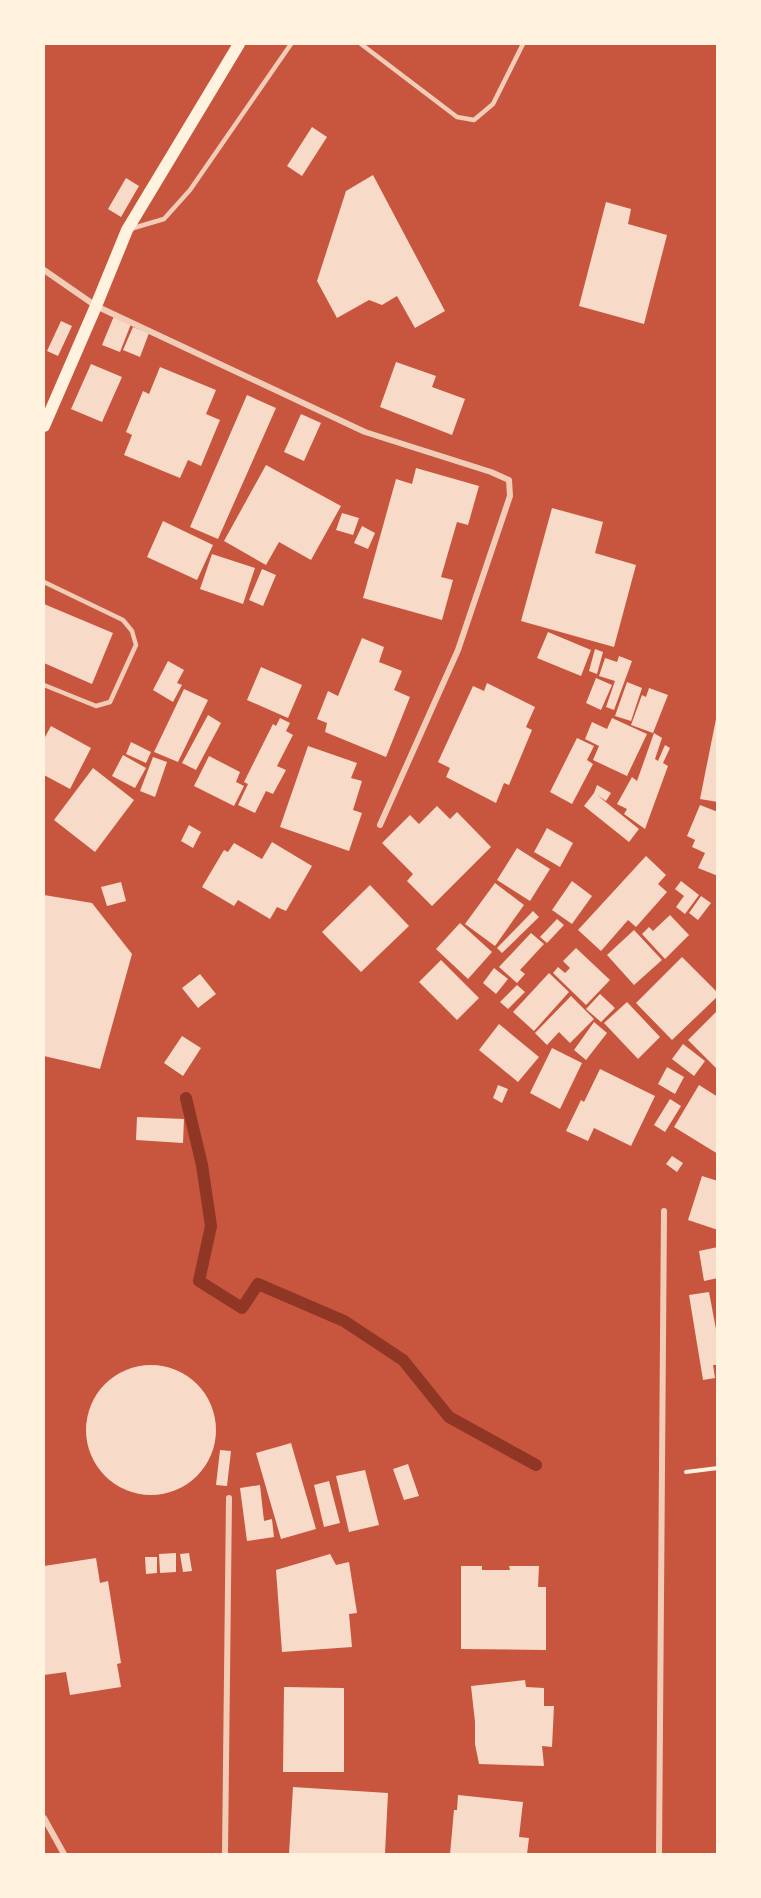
<svg xmlns="http://www.w3.org/2000/svg" width="761" height="1898" viewBox="0 0 761 1898" font-family="'Varela Round',sans-serif">
<style>
.lines{fill:none;stroke-linecap:round;stroke-linejoin:round}
.stream{stroke:#8f3625;stroke-width:12}
.building{fill:#f7dbc8}
.path{stroke:#fff3e0;stroke-width:4}
.service{stroke:#f1ccb7;stroke-width:4.5}
.minor{stroke:#f1ccb7;stroke-width:6}
.secondary{stroke:#fff3e0;stroke-width:12}
</style>
<rect width="100%" height="100%" fill="#c8553d"/>
<g class="lines">
<path class="stream" d="M186 1098 202 1165 211 1226 199 1281 242 1308 258 1284 344 1321 403 1360 449 1417 536 1465"/>
</g>
<path class="building" d="M312 127 327 137 302 176 287 166Z
M373 175 445 311 415 328 397 296 382 305 369 300 337 318 317 281 346 191Z
M126 178 139 186 121 217 108 209Z
M606 202 631 209 628 224 667 235 644 324 579 306Z
M114 316 131 324 120 352 102 345Z
M61 321 72 326 58 356 47 351Z
M133 327 149 333 140 357 123 350Z
M396 362 436 376 432 387 465 399 452 435 380 407Z
M91 364 122 377 102 422 71 409Z
M160 367 216 390 206 414 220 420 201 466 188 460 180 478 124 455 132 435 126 432 143 391 149 394Z
M247 395 276 408 218 539 190 527Z
M301 414 321 423 304 461 284 452Z
M266 465 341 506 311 560 279 542 266 565 224 541Z
M416 468 479 486 468 525 457 522 441 577 453 580 442 620 363 598 396 479 412 484Z
M552 508 603 522 595 553 636 565 614 647 521 621Z
M342 513 359 518 353 535 336 530Z
M163 521 213 545 197 580 147 557Z
M362 526 375 533 368 549 354 543Z
M212 554 255 568 243 604 200 589Z
M262 569 276 575 263 606 249 600Z
M44 604 113 633 92 684 44 663Z
M548 632 591 650 581 676 537 658Z
M362 638 384 647 379 662 402 671 394 690 410 697 386 757 325 732 327 723 317 719 328 691 338 696Z
M595 649 603 652 597 674 589 671Z
M619 656 632 661 614 710 606 707 615 681 599 676 605 658 617 662Z
M168 661 184 670 177 683 182 685 173 702 153 690Z
M261 667 302 685 288 718 247 700Z
M596 678 612 685 601 710 586 703Z
M627 682 642 688 631 721 615 716Z
M487 683 535 707 526 727 532 730 509 785 504 783 496 803 446 777 450 768 438 762 473 686 484 691Z
M649 688 668 695 653 733 631 725 642 695 646 697Z
M184 689 208 700 178 762 154 752Z
M208 715 221 723 196 770 182 763Z
M280 718 290 723 286 731 293 735 277 766 286 770 273 794 266 791 255 813 238 805 248 784 244 782 273 724 276 726Z
M612 718 647 734 627 776 593 760 599 746 585 739 592 722 607 729Z
M716 719H718V802L700 799Z
M51 726 91 748 70 789 44 775V739Z
M654 733 662 738 655 759 658 761 665 745 670 748 663 763 668 766 645 829 624 814 627 809 617 804 632 777 637 781Z
M577 738 594 746 587 760 593 764 572 804 550 792Z
M131 742 151 752 146 763 126 754Z
M308 746 357 763 351 778 362 781 353 810 362 813 349 851 280 827Z
M123 755 146 768 135 788 112 776Z
M209 756 240 772 236 782 244 786 234 806 194 786Z
M153 757 167 762 155 797 140 791Z
M93 768 134 800 95 852 54 820Z
M597 785 611 793 606 801 597 795 639 829 629 842 584 806 594 793Z
M700 805 718 812V876L698 868 705 853 692 847 695 840 687 836Z
M437 806 450 819 457 812 491 847 432 906 407 881 413 874 382 843 410 815 419 824Z
M189 825 201 832 193 848 181 841Z
M547 828 573 843 560 867 534 852Z
M272 842 312 866 286 911 277 907 270 919 238 900 234 906 202 887 224 850 228 852 234 843 262 859Z
M517 848 550 869 530 901 497 880Z
M646 856 666 875 658 884 667 892 636 927 628 920 601 951 578 930Z
M572 881 592 896 572 924 552 910Z
M681 881 699 895 685 914 676 907 684 896 675 889Z
M121 882 126 901 107 906 101 887Z
M495 883 524 905 495 946 465 924Z
M370 885 409 926 361 972 322 932Z
M44 895 92 903 132 954 100 1069 44 1056Z
M701 896 711 903 698 920 689 913Z
M533 911 539 917 502 953 497 948Z
M670 915 689 935 665 959 642 934 649 927 653 931Z
M557 919 564 925 547 943 540 937Z
M460 923 492 952 468 979 436 949Z
M634 930 662 960 634 985 607 955Z
M531 933 544 944 520 970 525 974 517 983 499 967Z
M576 948 610 980 586 1005 553 973 558 967 565 973 570 968 563 961Z
M682 957 718 993V996L672 1040 636 1003Z
M441 960 479 998 457 1020 419 982Z
M494 968 508 979 496 994 483 983Z
M549 973 569 992 534 1031 513 1012Z
M200 974 216 994 198 1008 182 988Z
M517 985 525 992 508 1009 500 1002Z
M600 994 615 1008 601 1022 586 1009Z
M571 996 594 1019 570 1043 559 1032 547 1045 535 1033Z
M627 1002 660 1037 638 1059 604 1023Z
M718 1010V1070L688 1040Z
M594 1022 607 1033 586 1060 574 1050Z
M499 1024 539 1057 518 1082 479 1050Z
M182 1036 201 1048 183 1076 164 1063Z
M683 1044 705 1061 694 1076 672 1059Z
M552 1048 582 1063 560 1109 530 1093Z
M667 1067 684 1077 675 1094 658 1084Z
M600 1069 655 1096 631 1146 594 1128 588 1141 566 1131 581 1100 584 1102Z
M498 1085 508 1089 502 1103 493 1098Z
M699 1085 718 1097V1154L674 1127Z
M670 1099 681 1106 665 1132 654 1125Z
M137 1117 184 1119 183 1143 136 1140Z
M672 1156 683 1163 677 1172 666 1164Z
M702 1176 718 1181V1230L688 1220Z
M718 1247V1278L704 1281 699 1251Z
M709 1292 718 1340V1365H713L715 1378 703 1380 689 1295Z
M86 1430a65 65 0 1 1 130 0a65 65 0 1 1-130 0Z
M291 1443 316 1529 281 1539 256 1453Z
M220 1450 231 1451 227 1486 216 1485Z
M408 1464 419 1496 404 1500 393 1469Z
M365 1470 379 1525 349 1532 336 1476Z
M329 1481 340 1523 324 1527 314 1485Z
M260 1485 264 1521 272 1519 274 1537 247 1541 240 1488Z
M176 1553V1572L160 1573 159 1554Z
M189 1553 192 1571 183 1572 180 1554Z
M330 1554 336 1565 349 1562 357 1613 349 1614 352 1647 282 1652 276 1570Z
M145 1557H157V1573L146 1574Z
M96 1558 100 1583 108 1581 121 1663 117 1664 121 1687 70 1695 66 1672 44 1675V1566Z
M461 1566H482V1570H510L509 1566H539L538 1587H546V1650L461 1649Z
M525 1680 526 1687 544 1688V1706H554L552 1747 542 1746 544 1766 479 1764 475 1744V1722L471 1686Z
M284 1687 344 1688V1772H283Z
M293 1787 388 1793 385 1854H289Z
M458 1795 523 1802 519 1837 529 1838 527 1854H450L454 1810H457Z"/>
<g class="lines">
<path class="path" d="M686 1472 718 1468"/>
<path class="service" d="M361 44 457 117 474 120 493 104 523 44
M130 229 164 219 190 190 291 44
M44 582 123 620 132 631 136 645 110 702 96 706 44 685"/>
<path class="minor" d="M44 270 96 306 365 432 491 472 509 480 510 496 458 650 380 825
M44 1818 64 1854
M225 1854 229 1498
M659 1854 664 1211"/>
<path class="secondary" d="M44 426 96 306 127 230 239 44"/>
</g>
<rect width="761" height="1898" fill="none" stroke="#fff3e0" stroke-width="90"/>
</svg>
